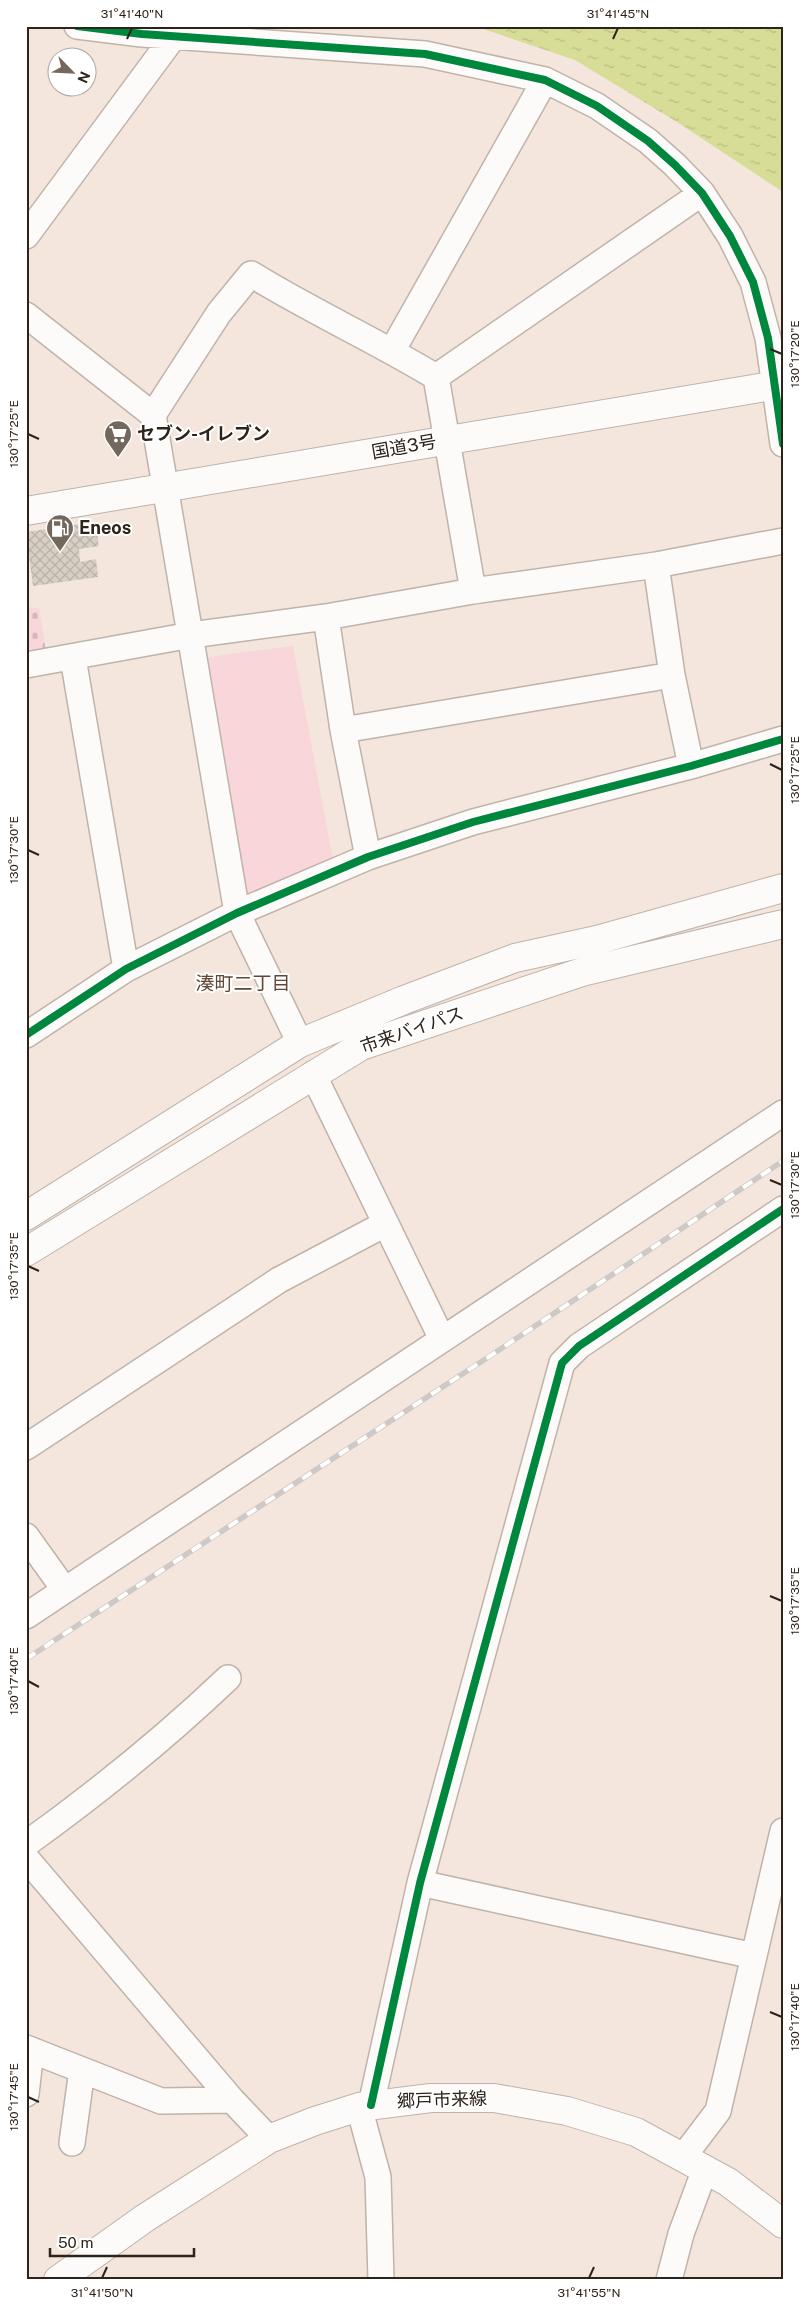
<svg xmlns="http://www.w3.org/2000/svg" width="809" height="2306" viewBox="0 0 809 2306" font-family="'Public Sans','Noto Sans JP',sans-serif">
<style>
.green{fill:#f8d6da}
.cemetery{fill:url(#cemetery-stones)}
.water{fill:url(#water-ripples)}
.building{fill:url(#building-cross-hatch)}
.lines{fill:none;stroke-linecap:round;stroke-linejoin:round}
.minor-casing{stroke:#bfb3aa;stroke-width:28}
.major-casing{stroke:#bfb3aa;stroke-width:30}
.highway-casing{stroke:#bfb3aa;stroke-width:30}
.minor{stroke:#fdfbfa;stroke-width:25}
.major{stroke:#fdfbfa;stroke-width:28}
.highway{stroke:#fdfbfa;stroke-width:28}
.rail-casing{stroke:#cdc9c7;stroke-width:5.5}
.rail{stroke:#fff;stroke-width:4;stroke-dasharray:11;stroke-linecap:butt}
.cycleway-casing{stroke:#fff;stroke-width:11}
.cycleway{stroke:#00873e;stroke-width:8}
.ticks{fill:none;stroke:#2e231a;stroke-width:2}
.labels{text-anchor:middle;stroke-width:4;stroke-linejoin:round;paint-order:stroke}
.poi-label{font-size:18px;font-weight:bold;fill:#2e231a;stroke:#fff;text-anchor:start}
.street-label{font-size:18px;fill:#2e231a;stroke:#fff}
.neighbourhood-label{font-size:19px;fill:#624834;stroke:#fff}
.neatline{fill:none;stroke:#2e231a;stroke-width:2}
.ticks-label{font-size:12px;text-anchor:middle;fill:#2e231a}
</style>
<defs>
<pattern id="cemetery-stones" width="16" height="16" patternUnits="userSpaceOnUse" patternTransform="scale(1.25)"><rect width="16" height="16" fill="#f8d6da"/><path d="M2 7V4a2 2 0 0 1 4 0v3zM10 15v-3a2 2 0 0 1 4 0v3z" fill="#d5b7ba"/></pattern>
<pattern id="water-ripples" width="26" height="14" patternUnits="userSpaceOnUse" patternTransform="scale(1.25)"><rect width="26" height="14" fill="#d7dd97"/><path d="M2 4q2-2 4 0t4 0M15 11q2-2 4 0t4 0" fill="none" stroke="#b9bd82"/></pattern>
<pattern id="building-cross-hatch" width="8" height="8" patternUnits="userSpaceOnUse" patternTransform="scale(1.25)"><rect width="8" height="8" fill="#d8cfc4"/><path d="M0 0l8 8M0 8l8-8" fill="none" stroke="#bab1a8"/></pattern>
</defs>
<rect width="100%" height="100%" fill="#f4e6dc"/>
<path class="green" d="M293 646 333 860 242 906 201 658Z"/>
<path class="cemetery" d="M26 607 39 608 46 652 26 655Z"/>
<path class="water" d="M483 26H783V192L677 122 575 60 483 29Z"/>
<path class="building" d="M95 522 99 546 79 549 80 562 96 559 98 577 33 586 26 532Z"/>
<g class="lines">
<g class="minor-casing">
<path id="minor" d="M77 26 142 34 425 54 545 80 597 106 648 141 675 165 702 193 730 236 753 282 768 338 783 444
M26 236 174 36
M26 315 153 415 237 913 300 1043
M392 351 545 80
M436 377 702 193
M153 415 219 313 251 274C311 311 375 340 436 377L473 591
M656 565 672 675 691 766
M326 617 343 730 368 857
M73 658 126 969
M26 665 191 635 326 617 473 591 656 565 783 541
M343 730 672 675
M26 1035 126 969 237 913 368 857 473 822 691 766 783 739
M313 1074 442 1339
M26 1447 279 1280 385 1224
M26 1536 64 1589
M26 1616 783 1113
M26 1844C97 1793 165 1738 228 1678
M26 1858 232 2100 269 2139
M420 1883 754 1956
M26 2048 161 2101 232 2100
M26 2094 31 2050
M371 2105 420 1883 562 1363 579 1346 783 1209
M359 2107 378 2177 381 2280
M72 2143 82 2070
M683 2157 718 2111 783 1831
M669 2280 681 2234 705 2169"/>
</g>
<g class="major-casing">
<path id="major" d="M58 2280 145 2218 269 2139 315 2121 359 2107 431 2098H494L567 2111 636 2132 728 2182 783 2224"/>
</g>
<g class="highway-casing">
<path id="highway" d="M26 511 783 384
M26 1216 300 1043 404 1000 515 958 597 940 783 888
M26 1252 361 1046 582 972 783 924"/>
</g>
<use href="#minor" class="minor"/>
<use href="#major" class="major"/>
<use href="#highway" class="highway"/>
<g class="rail-casing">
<path id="rail" d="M26 1659 490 1356 783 1161"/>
</g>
<use href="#rail" class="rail"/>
<g class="cycleway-casing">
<path id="cycleway" d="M77 26 142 34 425 54 545 80 597 106 648 141 675 165 702 193 730 236 753 282 768 338 783 444
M26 1035 126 969 237 913 368 857 473 822 691 766 783 739
M371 2105 420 1883 562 1363 579 1346 783 1209"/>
</g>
<use href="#cycleway" class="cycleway"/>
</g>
<path class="ticks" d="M127 39 132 28M613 39 618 28M770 349 782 354M28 434 39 439M770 764 782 770M28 850 39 855M770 1180 782 1185M28 1266 39 1271M770 1596 782 1601M28 1681 39 1687M770 2012 782 2017M28 2097 39 2102M102 2278 107 2267M589 2278 594 2267"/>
<defs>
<g id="supermarket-pin" transform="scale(1.4375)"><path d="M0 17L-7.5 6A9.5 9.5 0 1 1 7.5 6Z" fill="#73675e" stroke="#fff"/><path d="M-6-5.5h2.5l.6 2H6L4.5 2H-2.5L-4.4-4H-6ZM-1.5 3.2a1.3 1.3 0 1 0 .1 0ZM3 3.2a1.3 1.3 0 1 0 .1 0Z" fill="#fff"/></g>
<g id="fuel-pin" transform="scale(1.4375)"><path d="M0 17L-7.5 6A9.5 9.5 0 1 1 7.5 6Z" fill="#73675e" stroke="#fff"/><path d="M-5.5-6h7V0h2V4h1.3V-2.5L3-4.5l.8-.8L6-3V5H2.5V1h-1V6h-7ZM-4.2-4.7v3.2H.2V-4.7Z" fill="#fff"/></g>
</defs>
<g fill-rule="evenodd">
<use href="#supermarket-pin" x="118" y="434"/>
<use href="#fuel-pin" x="60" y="528"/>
</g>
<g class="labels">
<g class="poi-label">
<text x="137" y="440">セブン-イレブン</text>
<text x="79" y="534">Eneos</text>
</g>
<g class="street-label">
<text transform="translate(404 447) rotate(-10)" y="6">国道3号</text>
<text transform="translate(412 1030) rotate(-19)" y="6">市来バイパス</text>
<text transform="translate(442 2100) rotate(-2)" y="6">郷戸市来線</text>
</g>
<g class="neighbourhood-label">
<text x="243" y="990">湊町二丁目</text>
</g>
</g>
<rect width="809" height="2306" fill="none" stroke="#ffffff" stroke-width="55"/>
<g transform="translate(72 72) rotate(114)"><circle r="24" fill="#ffffff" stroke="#aba7a3"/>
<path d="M0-4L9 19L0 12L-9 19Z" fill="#73675e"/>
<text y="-8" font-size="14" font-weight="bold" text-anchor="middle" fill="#2e231a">N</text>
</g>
<path d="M50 2248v8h144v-8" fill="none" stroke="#2e231a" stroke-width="2.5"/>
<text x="58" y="2248" font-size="15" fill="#2e231a" stroke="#ffffff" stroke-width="4" paint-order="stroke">50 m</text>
<rect x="28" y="28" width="754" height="2250" class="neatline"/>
<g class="ticks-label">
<text x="132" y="18">31°41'40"N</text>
<text x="618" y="18">31°41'45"N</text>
<text transform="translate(795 354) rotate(-90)" y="4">130°17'20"E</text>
<text transform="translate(14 434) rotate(-90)" y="4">130°17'25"E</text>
<text transform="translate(795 770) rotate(-90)" y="4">130°17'25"E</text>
<text transform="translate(14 850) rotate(-90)" y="4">130°17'30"E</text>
<text transform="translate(795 1185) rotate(-90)" y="4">130°17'30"E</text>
<text transform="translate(14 1266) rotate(-90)" y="4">130°17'35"E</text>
<text transform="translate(795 1601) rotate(-90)" y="4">130°17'35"E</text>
<text transform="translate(14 1681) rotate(-90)" y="4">130°17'40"E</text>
<text transform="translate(795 2017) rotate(-90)" y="4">130°17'40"E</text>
<text transform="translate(14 2097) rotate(-90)" y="4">130°17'45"E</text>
<text x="102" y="2297">31°41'50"N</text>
<text x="589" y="2297">31°41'55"N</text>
</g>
</svg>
